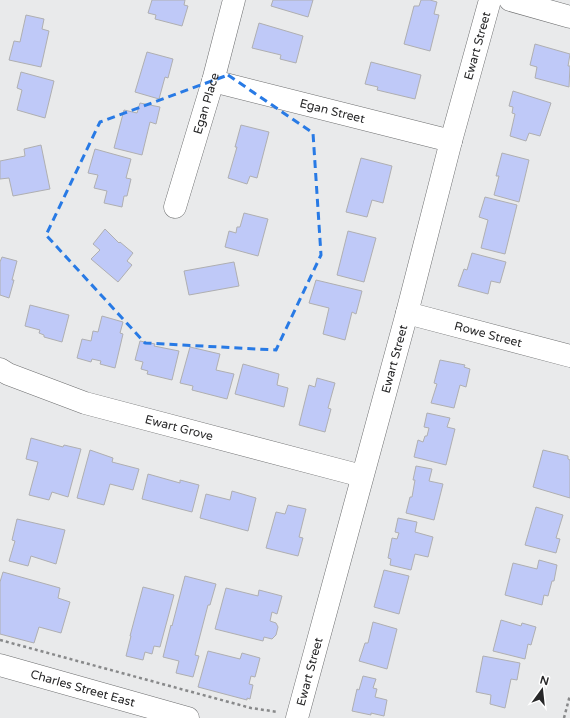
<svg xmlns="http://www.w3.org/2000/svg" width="570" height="718" viewBox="0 0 570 718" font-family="'Varela Round',sans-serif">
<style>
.building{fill:#bfc9f8;stroke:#afafb1}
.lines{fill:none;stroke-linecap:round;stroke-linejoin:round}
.minor-casing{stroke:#6d6e6f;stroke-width:23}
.path{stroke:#88898a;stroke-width:2.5;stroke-dasharray:3 3;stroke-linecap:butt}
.minor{stroke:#fff;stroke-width:22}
.marked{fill:none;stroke:#287ae5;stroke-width:3;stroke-dasharray:8 5;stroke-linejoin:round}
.labels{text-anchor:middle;stroke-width:4;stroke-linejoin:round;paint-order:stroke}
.street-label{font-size:12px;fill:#272728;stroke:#fff}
</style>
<rect width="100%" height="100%" fill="#e9eaeb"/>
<path class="building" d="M152 0H185L184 5 188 6 182 26 155 19 156 15 148 13Z
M273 0H313L308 17 271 6Z
M421 0H430L437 2 434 14 439 15 430 51 404 44 414 6H419Z
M26 15 44 19 42 29 49 31 41 67 9 60 14 41 20 42Z
M259 23 303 36 296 63 280 59 281 55 252 48Z
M535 44 570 54 568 66H570L569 87 535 78 537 67 530 65Z
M147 52 173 59 168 78 165 77 159 99 135 92Z
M371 62 421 75 415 99 377 90 378 87 365 84Z
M21 72 54 81 45 118 17 110 22 90 17 88Z
M513 91 551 103 540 136 529 133 526 141 510 136 515 114 512 113 513 107 509 106Z
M140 103 160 107 156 124 150 122 142 155 114 148 124 110 137 113Z
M241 125 269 132 257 178 250 176 247 184 228 178 237 147H235Z
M41 145 50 189 13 196 9 178 0 179V161L25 156 24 149Z
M95 149 131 159 126 178 131 179 127 196H124L122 207 104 203 107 191 94 188 98 175 88 173Z
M502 153 529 160 519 202 494 195 499 176H496Z
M361 158 392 166 383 203 372 200 367 217 346 212Z
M485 197 517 205 505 254 481 248 488 220 479 217Z
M244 213 268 219 258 256 225 247 229 231 236 233 237 227H240Z
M105 229 119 243 120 242 133 253 127 261 132 265 118 282 91 259 100 250 93 244Z
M348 231 376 238 364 282 337 275Z
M472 253 506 262 500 283 491 281 488 294 458 286 464 269 467 270Z
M2 257 17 261 12 280H14L9 298 0 295V262Z
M234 262 239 286 189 295 184 271Z
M316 280 362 291 356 314 352 312 345 340 323 334 329 308 309 303Z
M30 305 69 315 62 342 44 337V335L39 333 40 330 25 326Z
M102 316 123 322 120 333 123 334 115 368 100 364 101 361 92 359 91 362 77 358 82 339 91 341 93 331 98 332Z
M140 341 155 344 154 346 179 351 172 380 147 374 148 371 141 369 143 362 135 360Z
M190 347 220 354 216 370 234 374 227 399 192 390 193 386 180 383Z
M440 360 465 365 464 367 470 369 466 387 460 385 454 408 431 403 437 384 434 383Z
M243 364 279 374 277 385 288 388 284 407 235 394Z
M317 378 335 383 328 408 331 409 325 432 299 425 309 385 315 387Z
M427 413 450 418 447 427 455 429 446 465 414 457 418 440 423 442 425 436H427L429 428 424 427Z
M31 438 63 447 64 445 81 449 68 497 52 492 49 500 29 495 38 462 26 459Z
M90 450 113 458 112 462 139 469 133 490 110 484 104 505 77 498Z
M543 450 568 456V459L570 460V498L533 487Z
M416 466 432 469 429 481 443 484 434 520 406 513 410 497H412L415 480H413Z
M148 474 180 483V480L199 485 192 512 142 499Z
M232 491 256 498 248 531 200 518 206 494 230 500Z
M288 505 306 509 299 537 303 538 298 556 266 548 276 512 285 514Z
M536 507 563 515 556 538 560 539 556 553 525 545Z
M398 518 417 522 415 532 433 537 428 557 415 554 411 570 390 565 391 559 388 558 392 538 397 539 399 533 395 532Z
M17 519 65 530 56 564 31 556 28 566 9 561 15 541 12 540Z
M539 560 557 565 554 581H552L548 596 544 595 542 605 505 595 513 563 537 569Z
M384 570 409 576 399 614 374 607Z
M3 572 60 588 58 598 70 602 61 633 39 627 34 643 0 634V582Z
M185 576 216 584 210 605H208L195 655 199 656 193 677 176 673 179 661 163 657 171 625 172 626Z
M143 587 174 595 160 647 154 646 152 654 145 652 143 660 126 656 131 636H130Z
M226 588 258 596 259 590 282 596 277 614 272 612 270 621 276 623 278 627 276 635 272 639 264 637 263 641 215 629Z
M501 620 521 626 522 623 536 627 531 645 528 644 525 659 493 651Z
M373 622 397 629 387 669 359 661 365 643H368Z
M208 651 240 659 242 653 260 658 255 677 251 676 249 684 253 685 250 699 247 698V700L198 687Z
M483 656 520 663 517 680 511 679 505 708 490 704 491 695 476 692Z
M363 676 376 679 373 688 377 689 375 697 387 700 384 716 371 713V715L352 711 357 689 359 690Z"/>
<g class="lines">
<g class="minor-casing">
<g id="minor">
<path d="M510 0 570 17"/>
<path id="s1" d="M213 81 451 141"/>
<path id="s2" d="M175 207 213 81 234 0"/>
<path id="s3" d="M407 313 570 356"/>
<path id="s4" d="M0 369 8 374 85 403 362 476"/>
<path id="s5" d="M0 665 188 718"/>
<path id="s6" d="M297 718 407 313 451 141 490 0"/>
</g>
</g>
<path class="path" d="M0 640 251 708 278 712
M564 718 570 695"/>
<use href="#minor" class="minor"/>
</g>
<path class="marked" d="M228 75 313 133 321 255 276 350 145 343 46 235 100 122Z"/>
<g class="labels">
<g class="street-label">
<text dy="4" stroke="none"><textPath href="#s6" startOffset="696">Ewart Street</textPath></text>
<text dy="4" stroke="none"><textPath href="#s2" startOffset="108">Egan Place</textPath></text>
<text dy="4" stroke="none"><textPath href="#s1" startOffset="123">Egan Street</textPath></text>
<text dy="4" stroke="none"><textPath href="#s3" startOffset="84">Rowe Street</textPath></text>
<text dy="4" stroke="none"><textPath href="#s6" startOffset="372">Ewart Street</textPath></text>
<text dy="4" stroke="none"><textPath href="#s4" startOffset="189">Ewart Grove</textPath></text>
<text dy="4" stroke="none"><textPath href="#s6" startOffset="48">Ewart Street</textPath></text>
<text dy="4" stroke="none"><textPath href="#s5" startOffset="86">Charles Street East</textPath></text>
</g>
</g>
<g transform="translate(542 690) rotate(15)" stroke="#ffffff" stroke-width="3" paint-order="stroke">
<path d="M0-3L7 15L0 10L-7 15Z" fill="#272728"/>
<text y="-6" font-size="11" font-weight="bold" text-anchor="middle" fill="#272728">N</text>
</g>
</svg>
